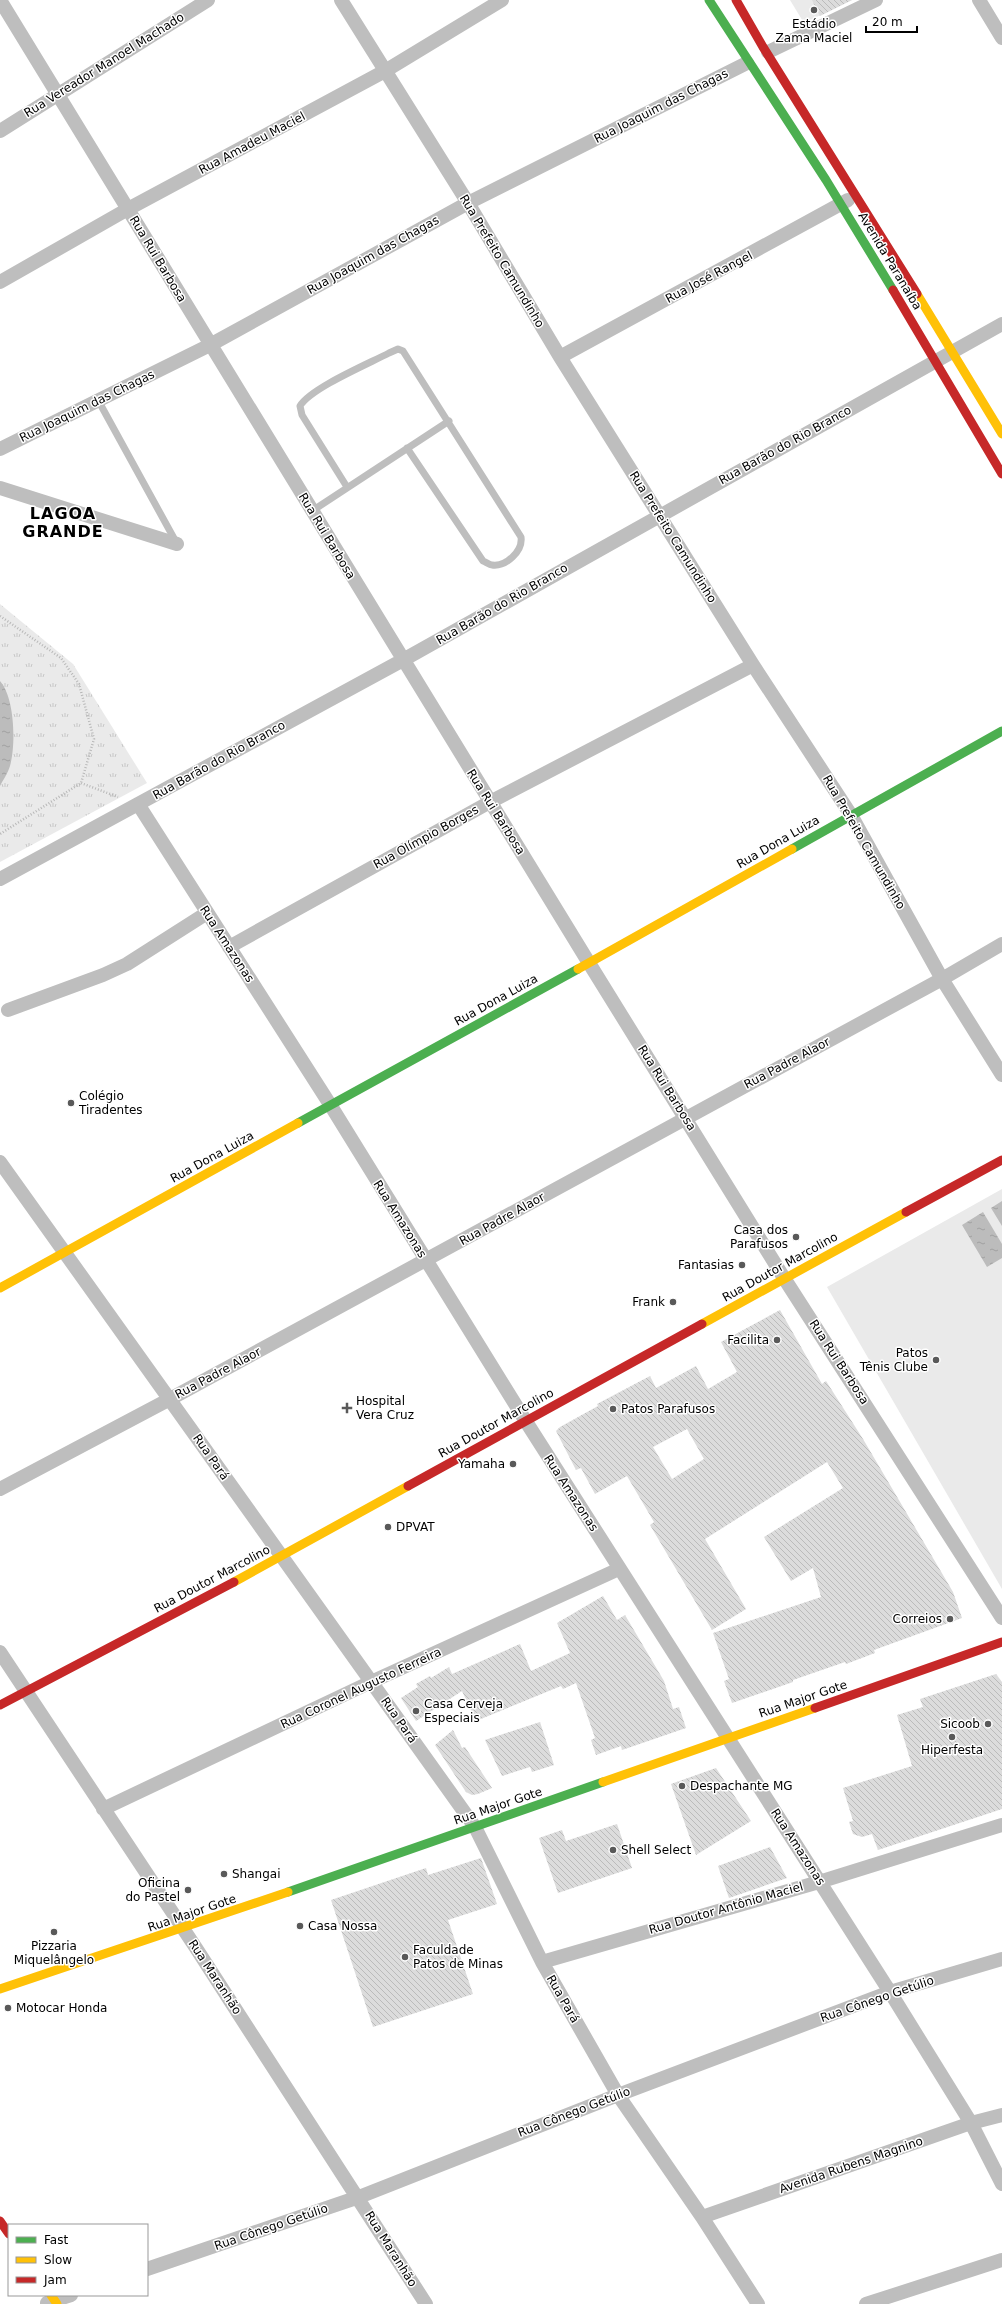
<svg xmlns="http://www.w3.org/2000/svg" width="1002" height="2304" viewBox="0 0 1002 2304" font-family="'DejaVu Sans',sans-serif">
<style>
.grass{fill:url(#grass-tufts)}
.pitch{fill:#eaeaea}
.water{fill:url(#water-ripples)}
.building{fill:url(#building-back-hatch);fill-rule:evenodd}
.lines{fill:none;stroke-linecap:round;stroke-linejoin:round}
.path{stroke:#b8b8b8;stroke-width:2.5;stroke-dasharray:1 2;stroke-linecap:butt}
.lane{stroke:#bebebe;stroke-width:7}
.street{stroke:#bebebe;stroke-width:14}
.fast{stroke:#4caf50;stroke-width:9}
.slow{stroke:#ffc107;stroke-width:9}
.jam{stroke:#c62828;stroke-width:9}
.poi-dot{fill:#595959;stroke:#fff;stroke-width:1.5}
.labels{text-anchor:middle;stroke-width:3;stroke-linejoin:round;paint-order:stroke}
.poi-label{font-size:12px;fill:#000;stroke:#fff;text-anchor:start}
.street-label{font-size:12px;fill:#000;stroke:#fff}
.district-label{font-size:16px;font-weight:bold;letter-spacing:1px;fill:#000;stroke:#fff}
</style>
<defs>
<pattern id="grass-tufts" width="24" height="20" patternUnits="userSpaceOnUse"><rect width="24" height="20" fill="#eaeaea"/><path d="M3 7l-1-3M5 7V3M7 7l1-3M15 17l-1-3M17 17v-4M19 17l1-3" fill="none" stroke="#c7c7c7"/></pattern>
<pattern id="water-ripples" width="26" height="14" patternUnits="userSpaceOnUse"><rect width="26" height="14" fill="#bcbcbc"/><path d="M2 4q2-2 4 0t4 0M15 11q2-2 4 0t4 0" fill="none" stroke="#a0a0a0"/></pattern>
<pattern id="building-back-hatch" width="6" height="6" patternUnits="userSpaceOnUse"><rect width="6" height="6" fill="#dcdcdc"/><path d="M-1 5l2 2M0 0l6 6M5-1l2 2" fill="none" stroke="#bbb"/></pattern>
</defs>
<rect width="100%" height="100%" fill="#fff"/>
<path class="grass" d="M0 604 73 664 147 783 0 862Z"/>
<path class="pitch" d="M790 0H852L804 23Z
M1002 1189V1589L827 1287Z"/>
<path class="water" d="M0 681C15 698 16 745 10 766 8 773 3 780 0 786Z
M1002 1201V1226L991 1208Z
M983 1212 1002 1244V1258L987 1267 962 1225Z"/>
<path class="building" d="M812 0H852L820 16Z
M780 1310 822 1384 826 1381 863 1439 953 1592 962 1618 874 1650 875 1653 846 1664 845 1662 793 1680V1682L732 1703 724 1681 729 1679 713 1633 821 1597 813 1568 791 1581 764 1537 843 1488 827 1462 705 1539 746 1609 712 1630 650 1525 654 1522 627 1476 595 1494 581 1468 576 1470 556 1431 560 1427 598 1406 597 1404 650 1376 656 1388 696 1366 708 1389 737 1372 721 1342ZM687 1429 704 1459 672 1479 653 1447Z
M603 1596 617 1620 625 1615 664 1681 673 1709 679 1707 686 1728 622 1750 621 1746 596 1755 591 1740 595 1738 576 1683 563 1689 561 1686 476 1721 462 1691 416 1721 401 1698 418 1687 416 1684 430 1676 431 1678 449 1667 452 1674 520 1644 531 1671 570 1653 557 1623Z
M996 1674 1002 1682V1809L878 1850 872 1834 862 1837 853 1834 849 1822 853 1821 843 1788 912 1766 897 1715 923 1707 920 1699Z
M540 1722 554 1765 532 1772 530 1767 502 1776 485 1740Z
M453 1730 462 1748 465 1747 492 1788 478 1794 472 1795 466 1792 435 1745Z
M716 1768 751 1821 696 1855 671 1784Z
M617 1824 632 1868 558 1893 539 1838 562 1830 566 1841Z
M770 1847 787 1878 729 1898 718 1866Z
M481 1858 497 1904 448 1920 473 1994 373 2027 331 1900 426 1868 428 1875Z"/>
<g class="lines">
<path class="path" d="M0 616 61 658 79 684 94 739 81 783 0 834
M81 783 118 797"/>
<path class="lane" d="M98 400 176 542
M347 487 302 415 300 406C311 388 368 364 389 353L398 349 403 351 521 537C523 551 506 567 492 565 489 565 486 562 483 561L407 448
M312 511 449 421"/>
<path class="street" d="M0 0 589 963 784 1278 1002 1618
M341 0 468 203 560 357 753 665 851 815 942 979 1002 1075
M979 0 1002 38
M768 52 876 0
M0 131 208 0
M0 282 128 209 385 71 502 0
M560 357 848 200
M0 449 210 345 468 203 747 63
M0 488 177 544
M138 804 331 1106 525 1420 890 1992 971 2123 1002 2184
M0 879 403 660 1002 324
M229 947 490 802 753 665
M8 1010 103 975 127 964 207 913
M0 1162 475 1827 542 1962 618 2095 702 2217 758 2304
M0 1489 170 1399 942 979 1002 944
M0 1652 196 1948 426 2304
M103 1809 371 1682 619 1569
M542 1962 819 1882 1002 1825
M702 2217 971 2123 1002 2115
M147 2269 359 2197 618 2095 890 1992 1002 1959
M47 2303 71 2295
M866 2304 1002 2260"/>
<path class="fast" d="M709 0 826 180 893 290
M792 849 1002 731
M298 1123 578 969
M288 1892 603 1782"/>
<path class="slow" d="M917 294 1002 434
M578 969 792 849
M0 1288 298 1123
M702 1324 906 1212
M234 1582 408 1486
M603 1782 815 1708
M0 1989 288 1892
M51 2295 57 2304"/>
<path class="jam" d="M736 0 763 47 917 294
M893 290 1002 474
M906 1212 1002 1160
M408 1486 702 1324
M0 1705 234 1582
M815 1708 1002 1642
M0 2221 9 2234"/>
</g>
<g class="poi-dot">
<circle cx="814" cy="10" r="4"/>
<circle cx="71" cy="1103" r="4"/>
<circle cx="796" cy="1237" r="4"/>
<circle cx="742" cy="1265" r="4"/>
<circle cx="673" cy="1302" r="4"/>
<circle cx="777" cy="1340" r="4"/>
<circle cx="936" cy="1360" r="4"/>
<path d="M345 1402h4v4h4v4h-4v4h-4v-4h-4v-4h4z"/>
<circle cx="613" cy="1409" r="4"/>
<circle cx="513" cy="1464" r="4"/>
<circle cx="388" cy="1527" r="4"/>
<circle cx="950" cy="1619" r="4"/>
<circle cx="416" cy="1711" r="4"/>
<circle cx="988" cy="1724" r="4"/>
<circle cx="952" cy="1737" r="4"/>
<circle cx="682" cy="1786" r="4"/>
<circle cx="613" cy="1850" r="4"/>
<circle cx="224" cy="1874" r="4"/>
<circle cx="188" cy="1890" r="4"/>
<circle cx="300" cy="1926" r="4"/>
<circle cx="54" cy="1932" r="4"/>
<circle cx="405" cy="1957" r="4"/>
<circle cx="8" cy="2008" r="4"/>
</g>
<g class="labels">
<g class="poi-label">
<text x="814" y="28" text-anchor="middle">Estádio<tspan x="814" dy="14">Zama Maciel</tspan></text>
<text x="79" y="1100">Colégio<tspan x="79" dy="14">Tiradentes</tspan></text>
<text x="788" y="1234" text-anchor="end">Casa dos<tspan x="788" dy="14">Parafusos</tspan></text>
<text x="734" y="1269" text-anchor="end">Fantasias</text>
<text x="665" y="1306" text-anchor="end">Frank</text>
<text x="769" y="1344" text-anchor="end">Facilita</text>
<text x="928" y="1357" text-anchor="end">Patos<tspan x="928" dy="14">Tênis Clube</tspan></text>
<text x="356" y="1405">Hospital<tspan x="356" dy="14">Vera Cruz</tspan></text>
<text x="621" y="1413">Patos Parafusos</text>
<text x="505" y="1468" text-anchor="end">Yamaha</text>
<text x="396" y="1531">DPVAT</text>
<text x="942" y="1623" text-anchor="end">Correios</text>
<text x="424" y="1708">Casa Cerveja<tspan x="424" dy="14">Especiais</tspan></text>
<text x="980" y="1728" text-anchor="end">Sicoob</text>
<text x="952" y="1754" text-anchor="middle">Hiperfesta</text>
<text x="690" y="1790">Despachante MG</text>
<text x="621" y="1854">Shell Select</text>
<text x="232" y="1878">Shangai</text>
<text x="180" y="1887" text-anchor="end">Oficina<tspan x="180" dy="14">do Pastel</tspan></text>
<text x="308" y="1930">Casa Nossa</text>
<text x="54" y="1950" text-anchor="middle">Pizzaria<tspan x="54" dy="14">Miquelângelo</tspan></text>
<text x="413" y="1954">Faculdade<tspan x="413" dy="14">Patos de Minas</tspan></text>
<text x="16" y="2012">Motocar Honda</text>
</g>
<g class="street-label">
<text transform="translate(104 65) rotate(-32)" y="4">Rua Vereador Manoel Machado</text>
<text transform="translate(661 106) rotate(-27)" y="4">Rua Joaquim das Chagas</text>
<text transform="translate(252 143) rotate(-28)" y="4">Rua Amadeu Maciel</text>
<text transform="translate(373 255) rotate(-29)" y="4">Rua Joaquim das Chagas</text>
<text transform="translate(158 259) rotate(59)" y="4">Rua Rui Barbosa</text>
<text transform="translate(502 261) rotate(59)" y="4">Rua Prefeito Camundinho</text>
<text transform="translate(890 261) rotate(59)" y="4">Avenida Paranaíba</text>
<text transform="translate(709 277) rotate(-28)" y="4">Rua José Rangel</text>
<text transform="translate(87 406) rotate(-26)" y="4">Rua Joaquim das Chagas</text>
<text transform="translate(785 445) rotate(-29)" y="4">Rua Barão do Rio Branco</text>
<text transform="translate(327 536) rotate(59)" y="4">Rua Rui Barbosa</text>
<text transform="translate(673 537) rotate(58)" y="4">Rua Prefeito Camundinho</text>
<text transform="translate(502 604) rotate(-30)" y="4">Rua Barão do Rio Branco</text>
<text transform="translate(219 760) rotate(-29)" y="4">Rua Barão do Rio Branco</text>
<text transform="translate(496 812) rotate(58)" y="4">Rua Rui Barbosa</text>
<text transform="translate(426 837) rotate(-29)" y="4">Rua Olímpio Borges</text>
<text transform="translate(778 842) rotate(-30)" y="4">Rua Dona Luiza</text>
<text transform="translate(864 842) rotate(60)" y="4">Rua Prefeito Camundinho</text>
<text transform="translate(227 944) rotate(57)" y="4">Rua Amazonas</text>
<text transform="translate(496 1000) rotate(-29)" y="4">Rua Dona Luiza</text>
<text transform="translate(787 1063) rotate(-28)" y="4">Rua Padre Alaor</text>
<text transform="translate(667 1088) rotate(58)" y="4">Rua Rui Barbosa</text>
<text transform="translate(212 1157) rotate(-29)" y="4">Rua Dona Luiza</text>
<text transform="translate(400 1219) rotate(58)" y="4">Rua Amazonas</text>
<text transform="translate(502 1219) rotate(-29)" y="4">Rua Padre Alaor</text>
<text transform="translate(780 1267) rotate(-29)" y="4">Rua Doutor Marcolino</text>
<text transform="translate(839 1362) rotate(57)" y="4">Rua Rui Barbosa</text>
<text transform="translate(218 1373) rotate(-28)" y="4">Rua Padre Alaor</text>
<text transform="translate(496 1423) rotate(-29)" y="4">Rua Doutor Marcolino</text>
<text transform="translate(211 1457) rotate(55)" y="4">Rua Pará</text>
<text transform="translate(571 1493) rotate(57)" y="4">Rua Amazonas</text>
<text transform="translate(212 1579) rotate(-28)" y="4">Rua Doutor Marcolino</text>
<text transform="translate(361 1688) rotate(-25)" y="4">Rua Coronel Augusto Ferreira</text>
<text transform="translate(803 1699) rotate(-19)" y="4">Rua Major Gote</text>
<text transform="translate(399 1720) rotate(55)" y="4">Rua Pará</text>
<text transform="translate(498 1806) rotate(-19)" y="4">Rua Major Gote</text>
<text transform="translate(798 1847) rotate(57)" y="4">Rua Amazonas</text>
<text transform="translate(726 1908) rotate(-16)" y="4">Rua Doutor Antônio Maciel</text>
<text transform="translate(192 1913) rotate(-19)" y="4">Rua Major Gote</text>
<text transform="translate(215 1977) rotate(57)" y="4">Rua Maranhão</text>
<text transform="translate(563 1999) rotate(60)" y="4">Rua Pará</text>
<text transform="translate(877 1999) rotate(-19)" y="4">Rua Cônego Getúlio</text>
<text transform="translate(574 2112) rotate(-21)" y="4">Rua Cônego Getúlio</text>
<text transform="translate(851 2165) rotate(-19)" y="4">Avenida Rubens Magnino</text>
<text transform="translate(271 2227) rotate(-19)" y="4">Rua Cônego Getúlio</text>
<text transform="translate(391 2249) rotate(58)" y="4">Rua Maranhão</text>
</g>
<g class="district-label">
<text x="63" y="519">LAGOA<tspan x="63" dy="18">GRANDE</tspan></text>
</g>
</g>
<rect x="8" y="2224" width="140" height="72" fill="#ffffff" stroke="#999999"/>
<rect x="16" y="2237" width="20" height="6" fill="#4caf50" stroke="#999999"/>
<text x="44" y="2244" font-size="12" fill="#000000">Fast</text>
<rect x="16" y="2257" width="20" height="6" fill="#ffc107" stroke="#999999"/>
<text x="44" y="2264" font-size="12" fill="#000000">Slow</text>
<rect x="16" y="2277" width="20" height="6" fill="#c62828" stroke="#999999"/>
<text x="44" y="2284" font-size="12" fill="#000000">Jam</text>
<path d="M866 26v6h51v-6" fill="none" stroke="#000000" stroke-width="2"/>
<text x="872" y="26" font-size="12" fill="#000000" stroke="#ffffff" stroke-width="3" paint-order="stroke">20 m</text>
</svg>
